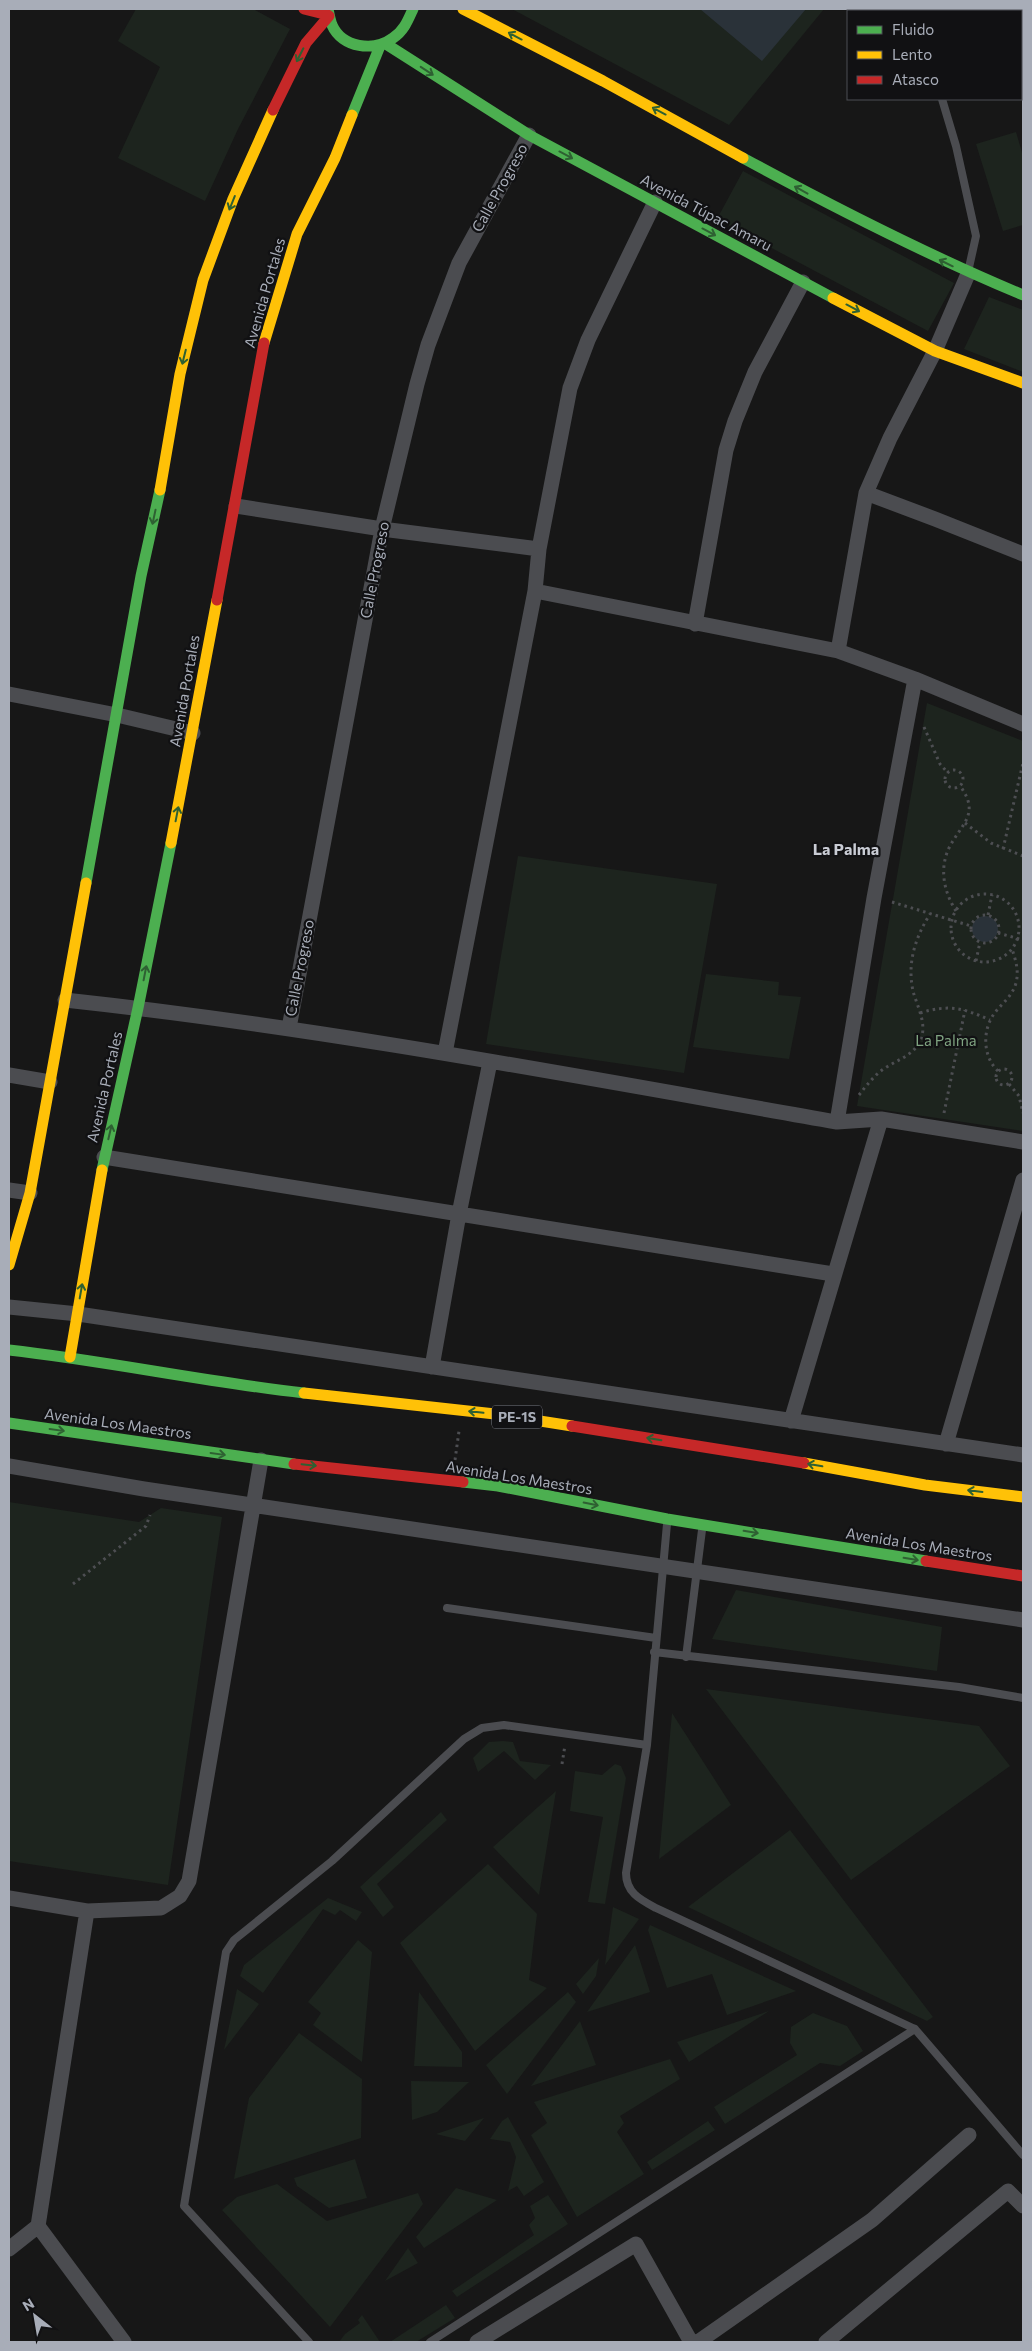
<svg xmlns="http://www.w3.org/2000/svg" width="1032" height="2351" viewBox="0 0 1032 2351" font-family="Commissioner,sans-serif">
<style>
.green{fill:#1d241e}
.water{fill:#2a3239}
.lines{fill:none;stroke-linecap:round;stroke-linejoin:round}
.path{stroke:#4d4e52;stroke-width:3;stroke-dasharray:2.5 4;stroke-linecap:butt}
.lane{stroke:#4b4c50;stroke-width:8}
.street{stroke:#4b4c50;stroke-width:15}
.fast{stroke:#4caf50;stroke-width:11}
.slow{stroke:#ffc107;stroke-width:11}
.jam{stroke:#c62828;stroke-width:11}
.oneway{stroke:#2e6032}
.labels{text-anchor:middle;stroke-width:4.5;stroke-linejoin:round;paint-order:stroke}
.shield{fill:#111113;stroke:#7b7e86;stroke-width:1}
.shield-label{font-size:14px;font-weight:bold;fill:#a8adb8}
.street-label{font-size:15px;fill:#a8adb8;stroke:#111113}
.park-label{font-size:15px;fill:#7fa381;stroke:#111113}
.neighbourhood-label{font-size:16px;font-weight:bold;fill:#c9ccd4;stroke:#111113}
</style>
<rect width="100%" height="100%" fill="#171717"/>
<path class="green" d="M136 9H253L290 29 238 129 205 201 118 158 160 67 118 41Z
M512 9H824L729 125Z
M1016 132 1023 156V225L1003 231 976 144Z
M743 171 954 283 928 331 717 219Z
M989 297 1023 310V372L964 349Z
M927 703 1023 741V1131L857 1106Z
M518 856 717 884 684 1073 486 1044Z
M706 974 779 982 778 995 801 997 789 1059 693 1047Z
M9 1502 139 1522 161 1508 222 1517 168 1885 9 1861Z
M736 1590 942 1627 937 1671 712 1639Z
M706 1689 979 1726 1010 1766 851 1880Z
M672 1713 731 1805 659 1859Z
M503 1741 513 1742 520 1761 551 1765 535 1780 504 1751 478 1772 473 1758 489 1742Z
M615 1764 621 1766 626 1778 605 1904 588 1902 603 1817 570 1811 575 1771 602 1775Z
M556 1791 539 1895 493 1847Z
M441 1812 447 1820 377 1884 394 1907 383 1917 360 1887Z
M790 1830 933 2017 927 2021 688 1907Z
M488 1864 537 1914 529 1980 547 1988 475 2051 400 1943Z
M328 1898 362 1912 356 1921 340 1910 335 1915 323 1909 263 1993 240 1976 244 1965Z
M613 1907 639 1919 605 1965Z
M650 1925 796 1991 727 2015 712 1974 667 1988 648 1930Z
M358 1940 372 1952 362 2062 313 2025 321 2013 308 2002Z
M635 1945 650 1992 587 2012Z
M599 1958 596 1976 583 1994 576 1984Z
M237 1989 259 2004 224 2050Z
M419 1992 462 2052V2067L414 2066Z
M568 1992 576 2002 507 2094 486 2065Z
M769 2011 689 2062 677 2042Z
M813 2013 847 2026 863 2051 840 2066 820 2063 725 2124 714 2107 797 2055 790 2043 791 2027Z
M580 2021 596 2065 531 2086Z
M299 2033 362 2079 361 2138 234 2179 249 2098Z
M670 2059 680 2079 620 2116 624 2123 617 2132 644 2174 577 2217 531 2135 547 2123 534 2102Z
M411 2081 469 2082 437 2112 412 2120Z
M508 2117 544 2182 524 2196 517 2186 508 2191 516 2157 510 2142 490 2139 502 2121Z
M484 2118 465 2141 436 2134Z
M708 2121 715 2130 652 2170 647 2162Z
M355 2159 367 2198 329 2208 297 2186 294 2178Z
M277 2184 327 2221 418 2193 423 2204 330 2327 222 2210 237 2197Z
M456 2188 497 2200 424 2248 416 2237Z
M548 2195 568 2224 457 2297 452 2291 534 2235 529 2225 535 2218 530 2206Z
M408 2248 418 2263 385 2281Z
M446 2305 455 2318 416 2342H390Z
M362 2315 380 2342H339L345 2334 360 2323 358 2320Z"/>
<path class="water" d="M700 9H806L762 61Z
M972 929a13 13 0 1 1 26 0a13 13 0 1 1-26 0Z"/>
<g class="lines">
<path class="path" d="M924 727 940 764 948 773
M945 779a9 9 0 1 1 18 0a9 9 0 1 1-18 0Z
M965 823 991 843 1023 856
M1003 849 1023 763
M951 928a34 34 0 1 1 68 0a34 34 0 1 1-68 0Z
M892 902 971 926
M956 911C944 892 939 869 949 848 961 824 981 814 960 786
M971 929a14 14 0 1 1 28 0a14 14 0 1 1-28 0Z
M988 915 992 895
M998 933 1023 940
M976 961 980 942
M920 1013C949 1004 963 1008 990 1020
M996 1077a8 8 0 1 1 16 0a8 8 0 1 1-16 0Z
M998 1071C984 1058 982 1034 992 1017 999 1005 1012 998 1016 983 1019 971 1016 961 1012 949
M1009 1084 1019 1096 1023 1113
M859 1095C866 1086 873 1077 882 1070 896 1060 914 1056 921 1039 927 1023 917 1006 913 991 907 963 915 938 930 914
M944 1113 965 1010
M455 1460 459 1431
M73 1584 146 1526 150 1515
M562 1764 565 1745"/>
<path class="lane" d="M915 9 916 11
M942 99 956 146 976 236 968 272
M667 1524 647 1745 626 1873C626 1893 641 1900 656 1908L915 2029 1023 2155
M447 1608 656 1638
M654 1652 959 1687 1023 1698
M686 1657 702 1530
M309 2342 184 2206 226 1952 234 1940 332 1861 464 1739 482 1728 504 1725 647 1745
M430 2342 915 2029"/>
<path class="street" d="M866 493 935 519 1023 554
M236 506 382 529 539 549
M535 591 838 651 915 679 1023 724
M695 624 726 450 735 421 755 372 803 282
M838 651 866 493 890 438 935 351 968 274
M9 694 117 715 193 733
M65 1000C324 1028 580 1077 837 1122L881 1119 1023 1142
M289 1028 382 529 417 384 428 345 459 263 529 135
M445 1053 535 591 539 549 570 388 588 340 655 202
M9 1075 50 1082
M837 1122 874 898 915 679
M104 1157 833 1274
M9 1190 30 1193
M9 1307 78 1314 1023 1455
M432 1367 459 1214 490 1062
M791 1421 881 1119
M946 1444 1023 1180
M9 1466 144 1489 1023 1620
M9 1898 87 1911 161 1908 180 1896 189 1881 261 1460
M87 1911 38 2226 124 2342
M9 2249 38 2226
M477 2342 636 2244 691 2342
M698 2342 872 2220 969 2135
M826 2342 1008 2191 1023 2206"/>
<path class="fast" d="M328 9C329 14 330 20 332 25 342 48 374 52 393 38 404 31 408 20 413 9
M386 44 529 135 833 298
M352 115 380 46
M743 158C835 208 927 255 1023 295
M86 883 141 576 160 490
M102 1170 138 1008 171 843
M9 1350C108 1361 205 1382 304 1393
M9 1423 294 1464
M463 1482 498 1486 667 1519 926 1561"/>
<path class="slow" d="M463 9 603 81 743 158
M833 298 935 351 1023 383
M264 343 297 234 335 158 352 115
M160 490 180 374 203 280 233 199 273 110
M171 843 217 600
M9 1265 30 1193 86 883
M70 1357 102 1170
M304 1393 495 1414 572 1426
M804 1463 925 1485 1023 1497"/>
<path class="jam" d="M304 9 328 15
M273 110 306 43 329 16
M217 600 264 343
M572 1426 804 1463
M294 1464 463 1482
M926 1561 1023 1576"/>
</g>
<defs><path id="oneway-shaft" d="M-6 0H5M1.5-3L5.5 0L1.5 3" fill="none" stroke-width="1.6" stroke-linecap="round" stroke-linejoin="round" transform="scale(1.25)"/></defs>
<g class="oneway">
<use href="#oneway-shaft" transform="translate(515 36) rotate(-152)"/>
<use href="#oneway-shaft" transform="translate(300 55) rotate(117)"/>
<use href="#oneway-shaft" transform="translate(427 71) rotate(33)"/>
<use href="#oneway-shaft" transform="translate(659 111) rotate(-152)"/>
<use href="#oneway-shaft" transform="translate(566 155) rotate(28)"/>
<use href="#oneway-shaft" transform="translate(801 190) rotate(-151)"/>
<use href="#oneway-shaft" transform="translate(232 203) rotate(112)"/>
<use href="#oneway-shaft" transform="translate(709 232) rotate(28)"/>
<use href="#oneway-shaft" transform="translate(946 263) rotate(-154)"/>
<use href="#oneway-shaft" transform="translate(853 308) rotate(28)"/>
<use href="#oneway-shaft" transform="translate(184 357) rotate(104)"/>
<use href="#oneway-shaft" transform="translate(154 517) rotate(102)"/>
<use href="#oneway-shaft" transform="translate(177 814) rotate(-79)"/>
<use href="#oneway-shaft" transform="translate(145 973) rotate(-79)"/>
<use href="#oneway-shaft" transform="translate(110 1132) rotate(-77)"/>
<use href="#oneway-shaft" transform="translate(81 1291) rotate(-80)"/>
<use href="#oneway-shaft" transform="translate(476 1412) rotate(-174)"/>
<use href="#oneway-shaft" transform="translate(57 1430) rotate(8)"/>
<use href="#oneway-shaft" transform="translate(654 1439) rotate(-171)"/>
<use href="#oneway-shaft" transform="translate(218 1454) rotate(8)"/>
<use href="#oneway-shaft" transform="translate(309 1465) rotate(6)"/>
<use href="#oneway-shaft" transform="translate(815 1465) rotate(-170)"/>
<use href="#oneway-shaft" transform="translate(975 1491) rotate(-173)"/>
<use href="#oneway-shaft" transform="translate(591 1504) rotate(11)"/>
<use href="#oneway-shaft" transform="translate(751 1532) rotate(9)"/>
<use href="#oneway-shaft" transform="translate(911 1559) rotate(9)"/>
</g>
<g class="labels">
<rect class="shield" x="492" y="1405.5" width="50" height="23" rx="4"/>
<g class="shield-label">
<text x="517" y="1422">PE-1S</text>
</g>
<g class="street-label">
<text transform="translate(500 188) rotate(-61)" y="5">Calle Progreso</text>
<text transform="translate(706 213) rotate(28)" y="5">Avenida Túpac Amaru</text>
<text transform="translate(265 293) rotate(-74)" y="5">Avenida Portales</text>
<text transform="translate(375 570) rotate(-79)" y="5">Calle Progreso</text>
<text transform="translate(185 691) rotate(-80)" y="5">Avenida Portales</text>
<text transform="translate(300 968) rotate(-79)" y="5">Calle Progreso</text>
<text transform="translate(105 1087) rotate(-77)" y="5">Avenida Portales</text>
<text transform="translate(118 1424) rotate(8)" y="5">Avenida Los Maestros</text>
<text transform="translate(519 1478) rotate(9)" y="5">Avenida Los Maestros</text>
<text transform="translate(919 1545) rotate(9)" y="5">Avenida Los Maestros</text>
</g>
<g class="park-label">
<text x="946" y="1046">La Palma</text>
</g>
<g class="neighbourhood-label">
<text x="846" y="855">La Palma</text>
</g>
</g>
<rect width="1032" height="2351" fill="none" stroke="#a8adb8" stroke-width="20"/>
<rect x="847" y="10" width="175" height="90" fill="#111113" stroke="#4d4f55"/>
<rect x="857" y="26" width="25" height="8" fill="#4caf50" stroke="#4d4f55"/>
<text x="892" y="35" font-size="15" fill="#a8adb8">Fluido</text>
<rect x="857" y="51" width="25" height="8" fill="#ffc107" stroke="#4d4f55"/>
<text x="892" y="60" font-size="15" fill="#a8adb8">Lento</text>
<rect x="857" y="76" width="25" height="8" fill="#c62828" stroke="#4d4f55"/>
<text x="892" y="85" font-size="15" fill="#a8adb8">Atasco</text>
<g transform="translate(35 2316) rotate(329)" stroke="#111113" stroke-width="4" paint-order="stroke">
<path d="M0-4L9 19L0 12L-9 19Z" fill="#a8adb8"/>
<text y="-8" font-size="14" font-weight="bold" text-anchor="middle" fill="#a8adb8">N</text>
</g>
</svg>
